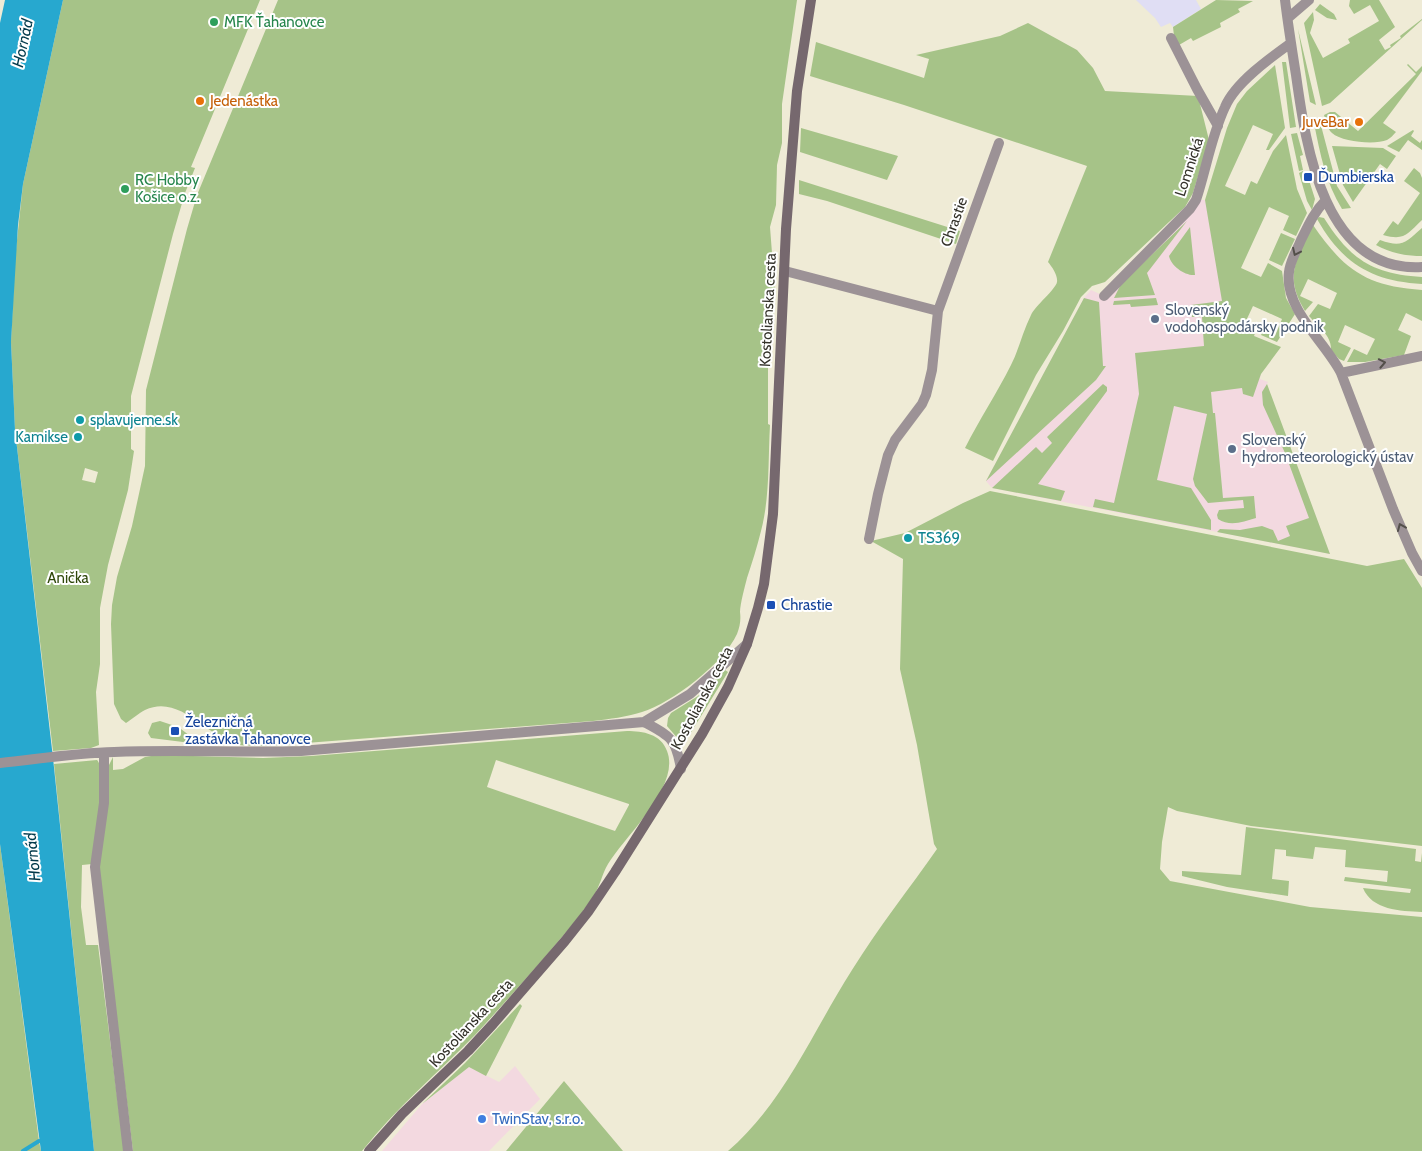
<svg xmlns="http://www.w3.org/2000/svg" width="1422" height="1151" viewBox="0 0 1422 1151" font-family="Cabin,sans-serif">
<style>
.commercial{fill:#f3d9e0}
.industrial{fill:#e0def4}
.green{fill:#a6c388;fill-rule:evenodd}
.water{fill:#27a8cf}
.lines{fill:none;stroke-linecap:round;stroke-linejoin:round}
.stream{stroke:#27a8cf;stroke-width:4}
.street{stroke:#9c9296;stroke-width:10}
.secondary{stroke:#76686e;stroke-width:10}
.oneway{stroke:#534f4a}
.leisure-dot{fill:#2e9e5b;stroke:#fff;stroke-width:2}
.food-dot{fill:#e8710a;stroke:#fff;stroke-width:2}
.transit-dot{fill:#1a4fb4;stroke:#fff;stroke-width:2}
.service-dot{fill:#5c6f8a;stroke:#fff;stroke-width:2}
.culture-dot{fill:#0f9aa8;stroke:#fff;stroke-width:2}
.shop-dot{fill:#3f7fe0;stroke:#fff;stroke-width:2}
.labels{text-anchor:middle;stroke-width:4;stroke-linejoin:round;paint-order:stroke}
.leisure-label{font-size:15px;fill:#27864d;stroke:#fff;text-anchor:start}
.food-label{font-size:15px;fill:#c56008;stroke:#fff;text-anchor:start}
.street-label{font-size:15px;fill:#34322a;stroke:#fff}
.transit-label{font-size:15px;fill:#164399;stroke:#fff;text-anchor:start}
.service-label{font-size:15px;fill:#4e5e75;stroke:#fff;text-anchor:start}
.culture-label{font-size:15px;fill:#0d838f;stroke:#fff;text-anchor:start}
.park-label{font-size:15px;fill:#2f470a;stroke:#fff}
.shop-label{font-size:15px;fill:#366cbe;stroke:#fff;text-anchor:start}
.water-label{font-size:16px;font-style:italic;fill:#033a4b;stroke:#fff}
</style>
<rect width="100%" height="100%" fill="#efebd6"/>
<path class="commercial" d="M1196 200H1205L1232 295 1261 374 1260 379 1268 382 1267 384 1274 405 1330 554 992 488 986 481 1084 298 1091 290 1104 296Z
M515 1066 540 1099 489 1151H382L422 1104 469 1067 499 1082Z"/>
<path class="industrial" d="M1136 0H1196L1201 9 1173 27 1170 23 1161 27 1155 18Z"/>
<path class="green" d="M63 0H260L191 167 195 168 185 193 173 234 131 396V449L134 451 128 490 108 565 100 608V664L96 692 99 745 91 748 53 751 15 430 11 342 15 259 23 184ZM85 468 98 472 95 483 82 480Z
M278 0H797L782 104V143L777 165 776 205 770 227 775 292 773 327 768 358V424L770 425C768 460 770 497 761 531 757 547 752 563 747 578 745 586 740 604 740 612 741 620 740 626 737 634 724 663 672 703 642 712 626 717 610 719 593 721L267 746C258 746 248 746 240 745 208 739 181 693 145 710 139 713 132 719 126 723L121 719 114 704 111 624 112 605 117 577 132 526 145 466 146 390 187 229 197 195Z
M1216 0 1253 1 1238 9 1240 12 1220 23 1221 27 1193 41 1191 38 1179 45 1174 36 1173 27Z
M1350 0H1379L1395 27 1379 40 1385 50 1391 47 1390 45 1401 38 1400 36 1422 19V20L1330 103 1322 106 1304 23 1313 12 1314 20 1310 33 1323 58 1350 43 1348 39 1379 21 1370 5 1354 14 1349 6Z
M1320 4 1334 14 1337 20 1327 18 1315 10Z
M1028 23 1077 50 1093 68 1105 91 1198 96 1209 140 1193 193 1185 207 1105 282 1092 286 1081 297 1063 331 1036 375 993 461 965 448C979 420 997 393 1011 365 1019 349 1023 331 1031 315 1035 306 1056 289 1057 282 1058 275 1052 267 1048 262L1087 166 904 105 810 76 816 42 924 78 929 59 916 55 1000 36Z
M1298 29 1316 105 1310 102Z
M1282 62H1286L1296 127 1290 128Z
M1408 64 1416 72 1422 66V71L1383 123 1396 132C1393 135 1391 138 1387 140 1375 145 1342 142 1332 133 1327 129 1326 121 1324 115L1330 112H1335L1358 131 1416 74 1407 65Z
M1275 65 1285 128 1269 150H1266L1273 134 1253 125 1225 186 1245 195 1251 181 1257 184 1273 151 1286 135 1297 189 1307 213 1296 236 1283 230 1289 216 1269 207 1241 268 1261 277 1268 263 1282 271 1286 298 1295 314 1277 342 1261 335 1263 331 1275 336 1282 319 1253 306 1245 323 1257 328 1254 336 1281 347 1261 374 1253 397 1243 394 1242 388 1211 392 1213 413H1215L1223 498 1254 496 1256 518C1243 522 1230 527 1218 519L1217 515 1219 510 1244 508 1243 500 1208 503 1195 486 1193 479 1207 414 1174 406 1157 480 1191 488 1211 520V530L1093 507 1095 499 1114 503 1139 394 1135 353 1204 346 1202 317H1192L1191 305 1222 301 1205 200 1227 128 1237 104 1247 91Z
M1319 118 1337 186 1351 208 1342 209C1326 183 1320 154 1314 123Z
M801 128 898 156 887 180 800 152Z
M1413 130 1414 131 1411 136 1420 143 1422 140V150L1408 140 1399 152 1387 146Z
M1297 133 1303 155 1300 156 1303 170 1299 171 1291 134Z
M1332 146 1383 148 1396 156 1387 169 1380 164 1353 202 1343 185Z
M1414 168 1420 173 1422 178V220C1407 234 1405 241 1383 235L1393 221 1398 225 1420 193 1404 181Z
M1303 171 1305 178 1308 177 1315 199 1312 210 1307 201 1299 173Z
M799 180 960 231 956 244 827 201 799 194Z
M1319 217 1324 218C1350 259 1372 274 1422 277V284C1371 281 1342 263 1317 219Z
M1187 221 1147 273 1155 295 1114 298 1121 284Z
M1313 225C1344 270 1366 286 1422 290V321L1406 313 1398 330 1411 336 1404 355 1365 362H1347L1354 349 1367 355 1375 339 1345 325 1338 342 1351 348 1344 361 1339 359 1331 350C1332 336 1318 326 1309 316L1318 304 1330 309 1337 293 1308 279 1300 296 1313 302 1305 311C1283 275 1297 259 1313 225Z
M1190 227 1195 275C1185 276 1171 266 1169 256Z
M1422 228V256C1406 256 1390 253 1376 245L1380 240C1402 248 1405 243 1422 228Z
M1281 233 1295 239 1282 266 1269 260Z
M1084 298 1099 302 1103 366H1106L1096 380 986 481Z
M1156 298 1158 305 1131 307 1130 304 1113 305 1114 301Z
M1103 384 1107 387V391L1038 484 1065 491 1061 501 992 488 1036 447 1042 453 1052 443 1047 437Z
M1267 384 1330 554 1217 532 1220 529 1240 530 1262 526 1273 530 1278 541 1290 536 1286 526 1309 518 1285 453 1263 405 1262 392Z
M990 491 1367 566 1404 559 1422 588V846L1251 826 1177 811 1168 807 1162 842 1160 869 1170 881 1310 907 1422 917V1151H728C784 1103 813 1031 852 970 878 928 909 889 937 849L934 844 917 745 900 669 903 559 871 541 905 533 963 503Z
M725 670 728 672 687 739 685 741 679 740 667 726 668 718 671 713 698 696Z
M160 721 172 725 170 731 178 735 181 729 194 739 183 742 151 738 148 733 152 723Z
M627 731C643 731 661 734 667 751 681 786 625 836 608 864 602 874 600 886 594 895 580 917 561 938 544 958 522 983 499 1009 476 1034 438 1073 396 1108 362 1151H133L98 867 109 765 113 757V770L123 769 145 757 157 755 263 758 311 756ZM496 760 629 804V805L615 831 487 787Z
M97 760C108 770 94 846 92 864L82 865 81 907 86 945H98L124 1151H94L54 764Z
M1246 827 1416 849 1415 861 1421 862 1422 853V912C1400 911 1372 910 1363 888L1410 893 1411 889 1344 881 1345 877 1387 882 1388 871 1345 867 1346 850 1315 847 1313 859 1286 856V850L1275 849 1272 879 1289 881 1288 896 1227 887 1182 876V871L1241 875Z
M0 844 39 1141 41 1151H0Z
M520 1004 522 1006 486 1076 469 1067 422 1104 465 1063Z
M564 1081 623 1151H506Z"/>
<path class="water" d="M5 0H63L23 184 18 225 11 342 15 430 53 758 94 1151H41L0 844V23Z"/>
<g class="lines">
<path class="stream" d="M23 1151 39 1141"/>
<path class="street" d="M1285 0C1288 25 1292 50 1296 75 1306 147 1324 273 1422 267
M1288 18 1309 0
M1171 38 1197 89 1218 126
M1325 201C1314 212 1308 226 1301 240 1297 250 1290 261 1289 272 1284 309 1326 343 1341 373L1393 509 1412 553 1422 571
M785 271 938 311
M1104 296 1190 209 1196 200C1206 170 1211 137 1225 107 1235 83 1270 58 1291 43
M1341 373 1422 356
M869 539 878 494 888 455 895 440 922 404 926 395 932 370 938 311 999 143
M644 722C670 736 676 738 681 769
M104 753V803L95 867 128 1151
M0 763C38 759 76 753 114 752 177 749 239 753 301 751L644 722 690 694 747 644"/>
<path class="secondary" d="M369 1151 402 1114 468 1051 493 1024 565 941 588 912 615 872 702 734 728 687 747 644 758 608 764 584 773 514 786 229 797 91 811 0"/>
</g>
<defs><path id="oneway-chevron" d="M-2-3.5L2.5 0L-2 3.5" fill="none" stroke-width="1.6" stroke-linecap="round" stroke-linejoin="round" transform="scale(1.25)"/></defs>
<g class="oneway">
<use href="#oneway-chevron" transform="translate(1296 252) rotate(115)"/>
<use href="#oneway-chevron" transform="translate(1382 363) rotate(-11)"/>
<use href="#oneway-chevron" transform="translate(1401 527) rotate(-113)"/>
</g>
<g class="leisure-dot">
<circle cx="214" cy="22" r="5"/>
<circle cx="125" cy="189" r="5"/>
</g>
<g class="food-dot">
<circle cx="200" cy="101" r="5"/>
<circle cx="1359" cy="122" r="5"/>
</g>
<g class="transit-dot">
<rect x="1303" y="172" width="10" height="10" rx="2.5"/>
<rect x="766" y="600" width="10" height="10" rx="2.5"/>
<rect x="170" y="726" width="10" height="10" rx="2.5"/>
</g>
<g class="service-dot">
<circle cx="1155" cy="319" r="5"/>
<circle cx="1232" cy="449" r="5"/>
</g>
<g class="culture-dot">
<circle cx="80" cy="420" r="5"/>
<circle cx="78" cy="437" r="5"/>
<circle cx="908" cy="538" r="5"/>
</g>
<circle class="shop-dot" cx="482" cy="1119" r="5"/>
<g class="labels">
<g class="leisure-label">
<text x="224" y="27">MFK Ťahanovce</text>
<text x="135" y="185">RC Hobby<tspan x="135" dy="17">Košice o.z.</tspan></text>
</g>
<g class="food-label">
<text x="210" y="106">Jedenástka</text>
<text x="1349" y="127" text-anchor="end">JuveBar</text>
</g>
<g class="street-label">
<text transform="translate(1189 167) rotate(-72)" y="5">Lomnická</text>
<text transform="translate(954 222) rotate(-70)" y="5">Chrastie</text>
<text transform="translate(768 310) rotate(-87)" y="5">Kostolianska cesta</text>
<text transform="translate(702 698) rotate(-62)" y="5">Kostolianska cesta</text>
<text transform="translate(471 1023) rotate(-47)" y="5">Kostolianska cesta</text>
</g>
<g class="transit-label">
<text x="1318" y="182">Ďumbierska</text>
<text x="781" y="610">Chrastie</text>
<text x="185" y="727">Železničná<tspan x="185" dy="17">zastávka Ťahanovce</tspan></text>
</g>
<g class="service-label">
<text x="1165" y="315">Slovenský<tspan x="1165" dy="17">vodohospodársky podnik</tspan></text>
<text x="1242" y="445">Slovenský<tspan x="1242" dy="17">hydrometeorologický ústav</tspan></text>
</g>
<g class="culture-label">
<text x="90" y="425">splavujeme.sk</text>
<text x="68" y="442" text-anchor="end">Kamikse</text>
<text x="918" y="543">TS369</text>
</g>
<g class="park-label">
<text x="68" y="583">Anička</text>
</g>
<g class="shop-label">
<text x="492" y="1124">TwinStav, s.r.o.</text>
</g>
<g class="water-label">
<text transform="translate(22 43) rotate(-78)" y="6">Hornád</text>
<text transform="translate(32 857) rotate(-96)" y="6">Hornád</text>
</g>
</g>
</svg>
